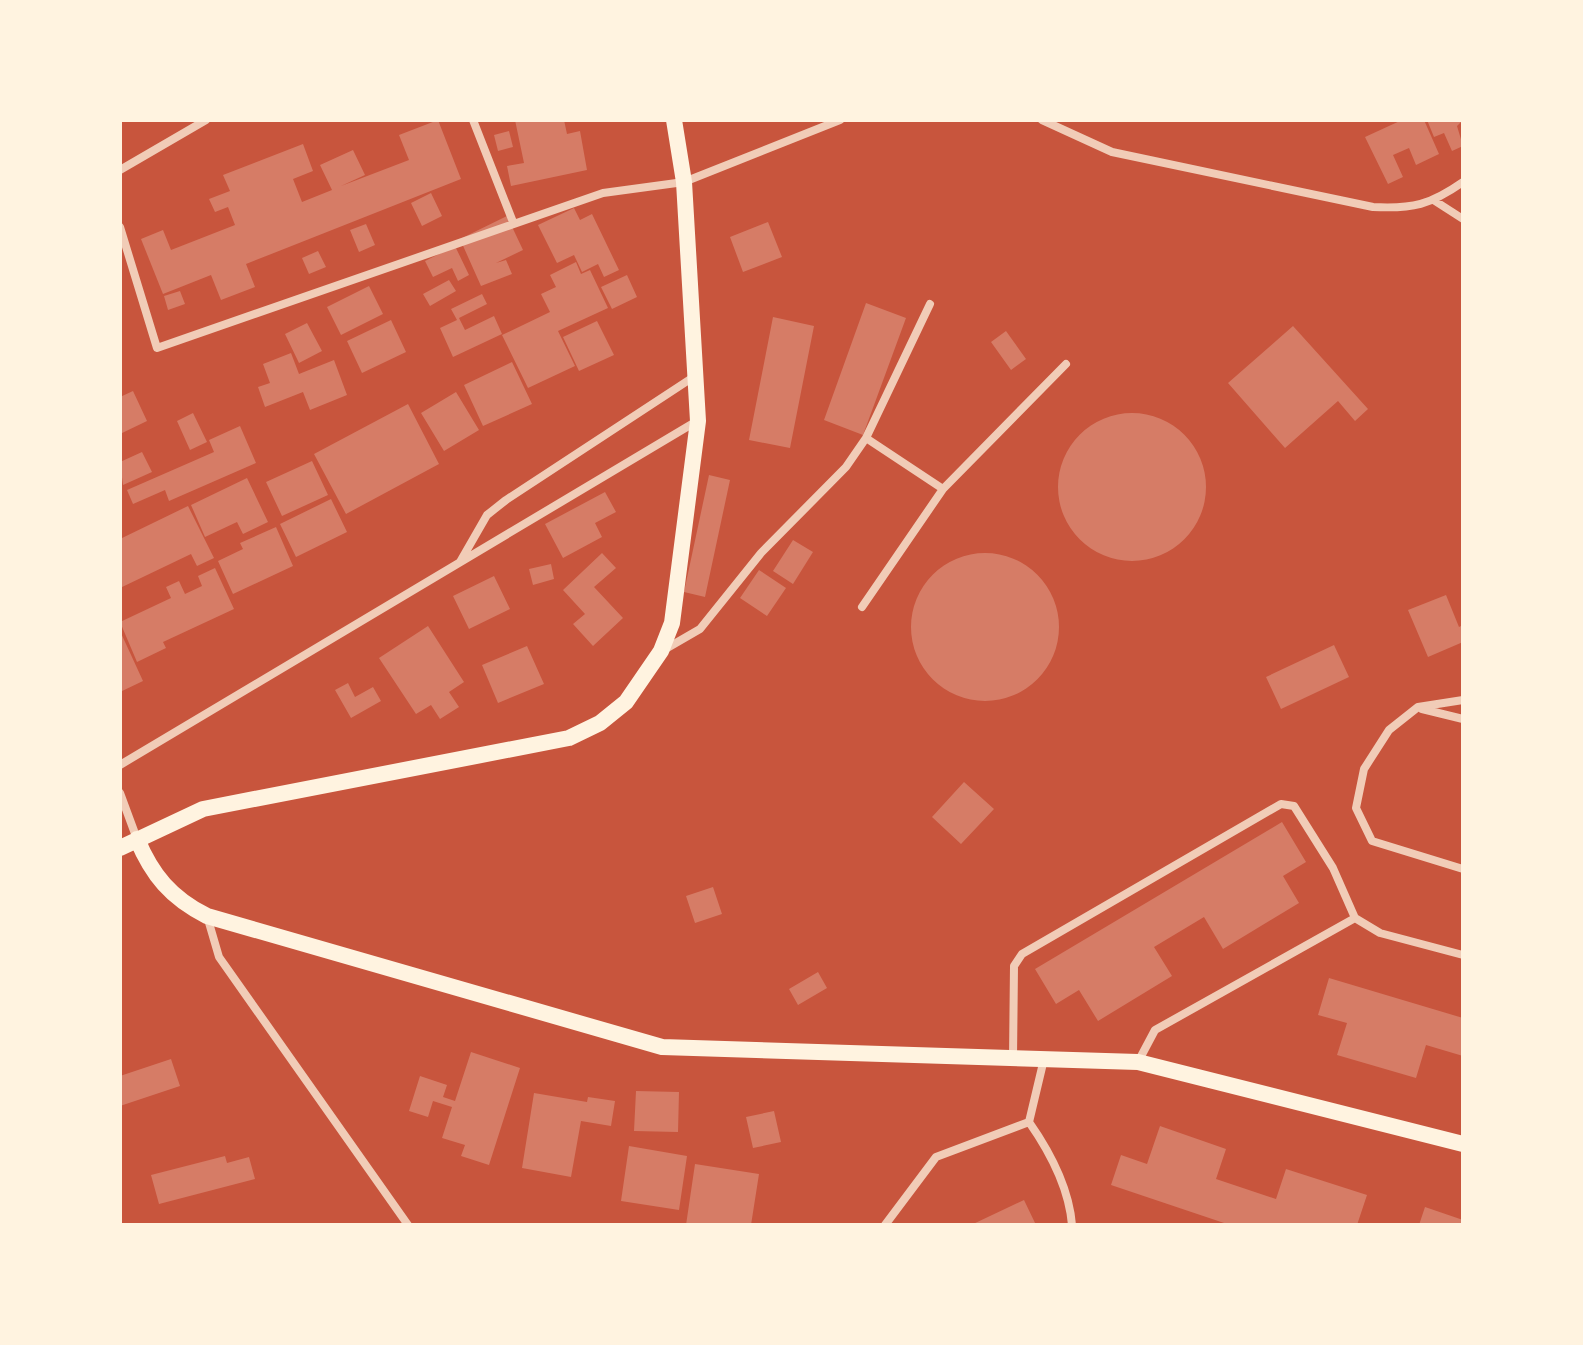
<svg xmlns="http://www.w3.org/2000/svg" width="1583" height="1345" viewBox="0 0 1583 1345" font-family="'PT Serif',serif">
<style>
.building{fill:#d67c66}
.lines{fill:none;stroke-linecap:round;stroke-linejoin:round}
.minor{stroke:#f1ccb7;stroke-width:8}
.secondary{stroke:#fff3e0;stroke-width:16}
</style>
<rect width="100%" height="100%" fill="#c8553d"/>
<path class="building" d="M438 120 461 179 246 264 255 287 221 300 211 275 163 294 141 239 163 230 171 250 235 225 228 207 215 212 209 199 230 191 223 175 303 144 313 171 293 179 302 202 332 190 320 165 353 150 365 175 341 186 409 160 399 135Z
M515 120H564L567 134 580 131 587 170 511 186 507 166 524 163Z
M1402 120H1424L1439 154 1416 165 1409 148 1393 155 1403 177 1388 184 1365 137Z
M1427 120H1463L1457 126 1463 146 1452 151 1444 133 1434 137Z
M509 131 513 147 498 151 494 135Z
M431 193 442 216 422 226 411 203Z
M574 208 580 220 592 214 619 270 604 277 598 264 582 272 574 255 557 263 538 225Z
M507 216 523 250 496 263 506 260 512 274 481 286 460 239Z
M768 222 782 257 743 272 730 237Z
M366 224 375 245 359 252 350 230Z
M455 246 469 275 458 281 452 268 433 277 425 261Z
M318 251 326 267 309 274 302 258Z
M576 262 581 274 590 270 608 308 558 331 575 366 528 388 502 335 550 312 541 294 556 287 550 275Z
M627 275 637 297 612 309 601 287Z
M449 280 456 291 430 306 423 294Z
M369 286 383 314 341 335 327 307Z
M180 291 185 304 168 310 164 296Z
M482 294 487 304 459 318 465 330 494 316 502 334 453 357 440 328 457 320 451 309Z
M866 303 906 318 863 435 824 420Z
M773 317 814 326 790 448 749 440Z
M391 320 406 352 362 373 347 341Z
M597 321 614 355 579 371 563 337Z
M307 323 322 351 299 363 285 334Z
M1293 326 1368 409 1355 421 1338 401 1285 448 1228 383Z
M1006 331 1026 359 1011 370 991 342Z
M291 353 299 374 334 360 347 395 310 410 303 392 265 407 258 387 270 383 263 364Z
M512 362 532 404 483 426 464 385Z
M133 391 147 421 120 434V397Z
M456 392 479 430 444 451 421 413Z
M408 404 439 464 346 514 314 454Z
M1058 487a74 74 0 1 1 148 0a74 74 0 1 1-148 0Z
M193 413 207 442 190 450 177 421Z
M240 426 256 463 169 501 165 490 133 504 127 490 214 452 209 440Z
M142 452 152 472 123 485 120 462Z
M312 461 328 495 282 516 266 482Z
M709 475 730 480 705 597 684 592Z
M247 478 268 522 243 534 237 522 205 537 191 505Z
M605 492 616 512 595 523 602 537 563 558 545 524Z
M331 499 347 532 296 557 280 524Z
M188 506 214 558 197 566 191 554 120 588V539Z
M276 527 293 566 233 594 218 561 243 549 240 543Z
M793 540 813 552 793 584 773 571Z
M911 627a74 74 0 1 1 148 0a74 74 0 1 1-148 0Z
M602 553 616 568 594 587 623 618 593 646 573 624 585 614 563 590Z
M551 564 554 579 533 585 529 569Z
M215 568 234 609 163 642 166 648 137 662 120 622 171 598 166 587 179 581 185 594 202 586 198 576Z
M759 570 786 588 767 616 740 598Z
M494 576 510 609 469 629 453 596Z
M1446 595 1459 627 1463 625V642L1428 657 1408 610Z
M428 626 464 682 449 692 459 707 440 719 431 705 416 714 379 658Z
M120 631 143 681 120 692Z
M1334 645 1349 677 1281 709 1266 677Z
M527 646 544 684 498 703 482 665Z
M348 683 355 697 373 687 381 701 351 718 335 690Z
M964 782 994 809 961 844 932 817Z
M1282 822 1306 862 1283 876 1299 903 1223 949 1204 917 1154 947 1172 976 1098 1021 1079 990 1056 1004 1035 969Z
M713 887 722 914 695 923 686 896Z
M818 972 827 988 798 1005 789 989Z
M1329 978 1463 1018V1056L1426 1045 1416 1078 1337 1055 1347 1023 1318 1015Z
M471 1052 520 1068 489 1165 461 1156 465 1145 442 1138 452 1107 433 1101 428 1117 409 1111 420 1076 447 1085 443 1097 455 1101Z
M171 1059 180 1086 120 1106V1076Z
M636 1091 679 1092 678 1132 634 1131Z
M534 1093 587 1102 588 1097 615 1101 611 1126 581 1121 571 1177 522 1168Z
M774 1111 781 1142 753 1148 746 1117Z
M1160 1126 1226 1149 1216 1179 1276 1199 1286 1169 1367 1195 1357 1225H1230L1111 1185 1121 1155 1147 1164Z
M629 1146 687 1156 679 1210 621 1201Z
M225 1156 227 1163 249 1157 255 1179 159 1204 151 1175Z
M695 1164 759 1174 751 1225H686Z
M1024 1200 1036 1225H971Z
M1425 1207 1463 1220V1225H1419Z"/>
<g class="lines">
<path class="minor" d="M473 120 513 222
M1042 120 1112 152 1373 207C1413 209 1430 205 1463 182
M120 170 206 120
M1435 201 1463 219
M120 227 157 348 603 193 684 182 840 120
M943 489 1066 364
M460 562 487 515 506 500 695 376
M862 607 943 489 866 438
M662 651 700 629 761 553 846 467 866 438 930 304
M1463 700 1418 707 1389 730 1364 769 1356 808 1372 841 1463 869
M1422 709 1463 719
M120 765 697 421
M120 793 137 839
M207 916 219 957 408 1225
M1013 1058 1014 966 1022 954 1281 804 1294 806 1333 868 1355 918 1380 933 1463 955
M1044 1059 1029 1122C1050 1152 1069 1188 1072 1225
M1138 1062 1155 1030 1355 918
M885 1225 936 1157 1029 1122"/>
<path class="secondary" d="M137 839C152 875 171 898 207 916L662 1047 1138 1062 1463 1144
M120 848 203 809 569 738 600 723 626 702 661 651 672 623 698 421 684 182 674 120"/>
</g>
<rect width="1583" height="1345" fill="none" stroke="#fff3e0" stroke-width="244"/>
</svg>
